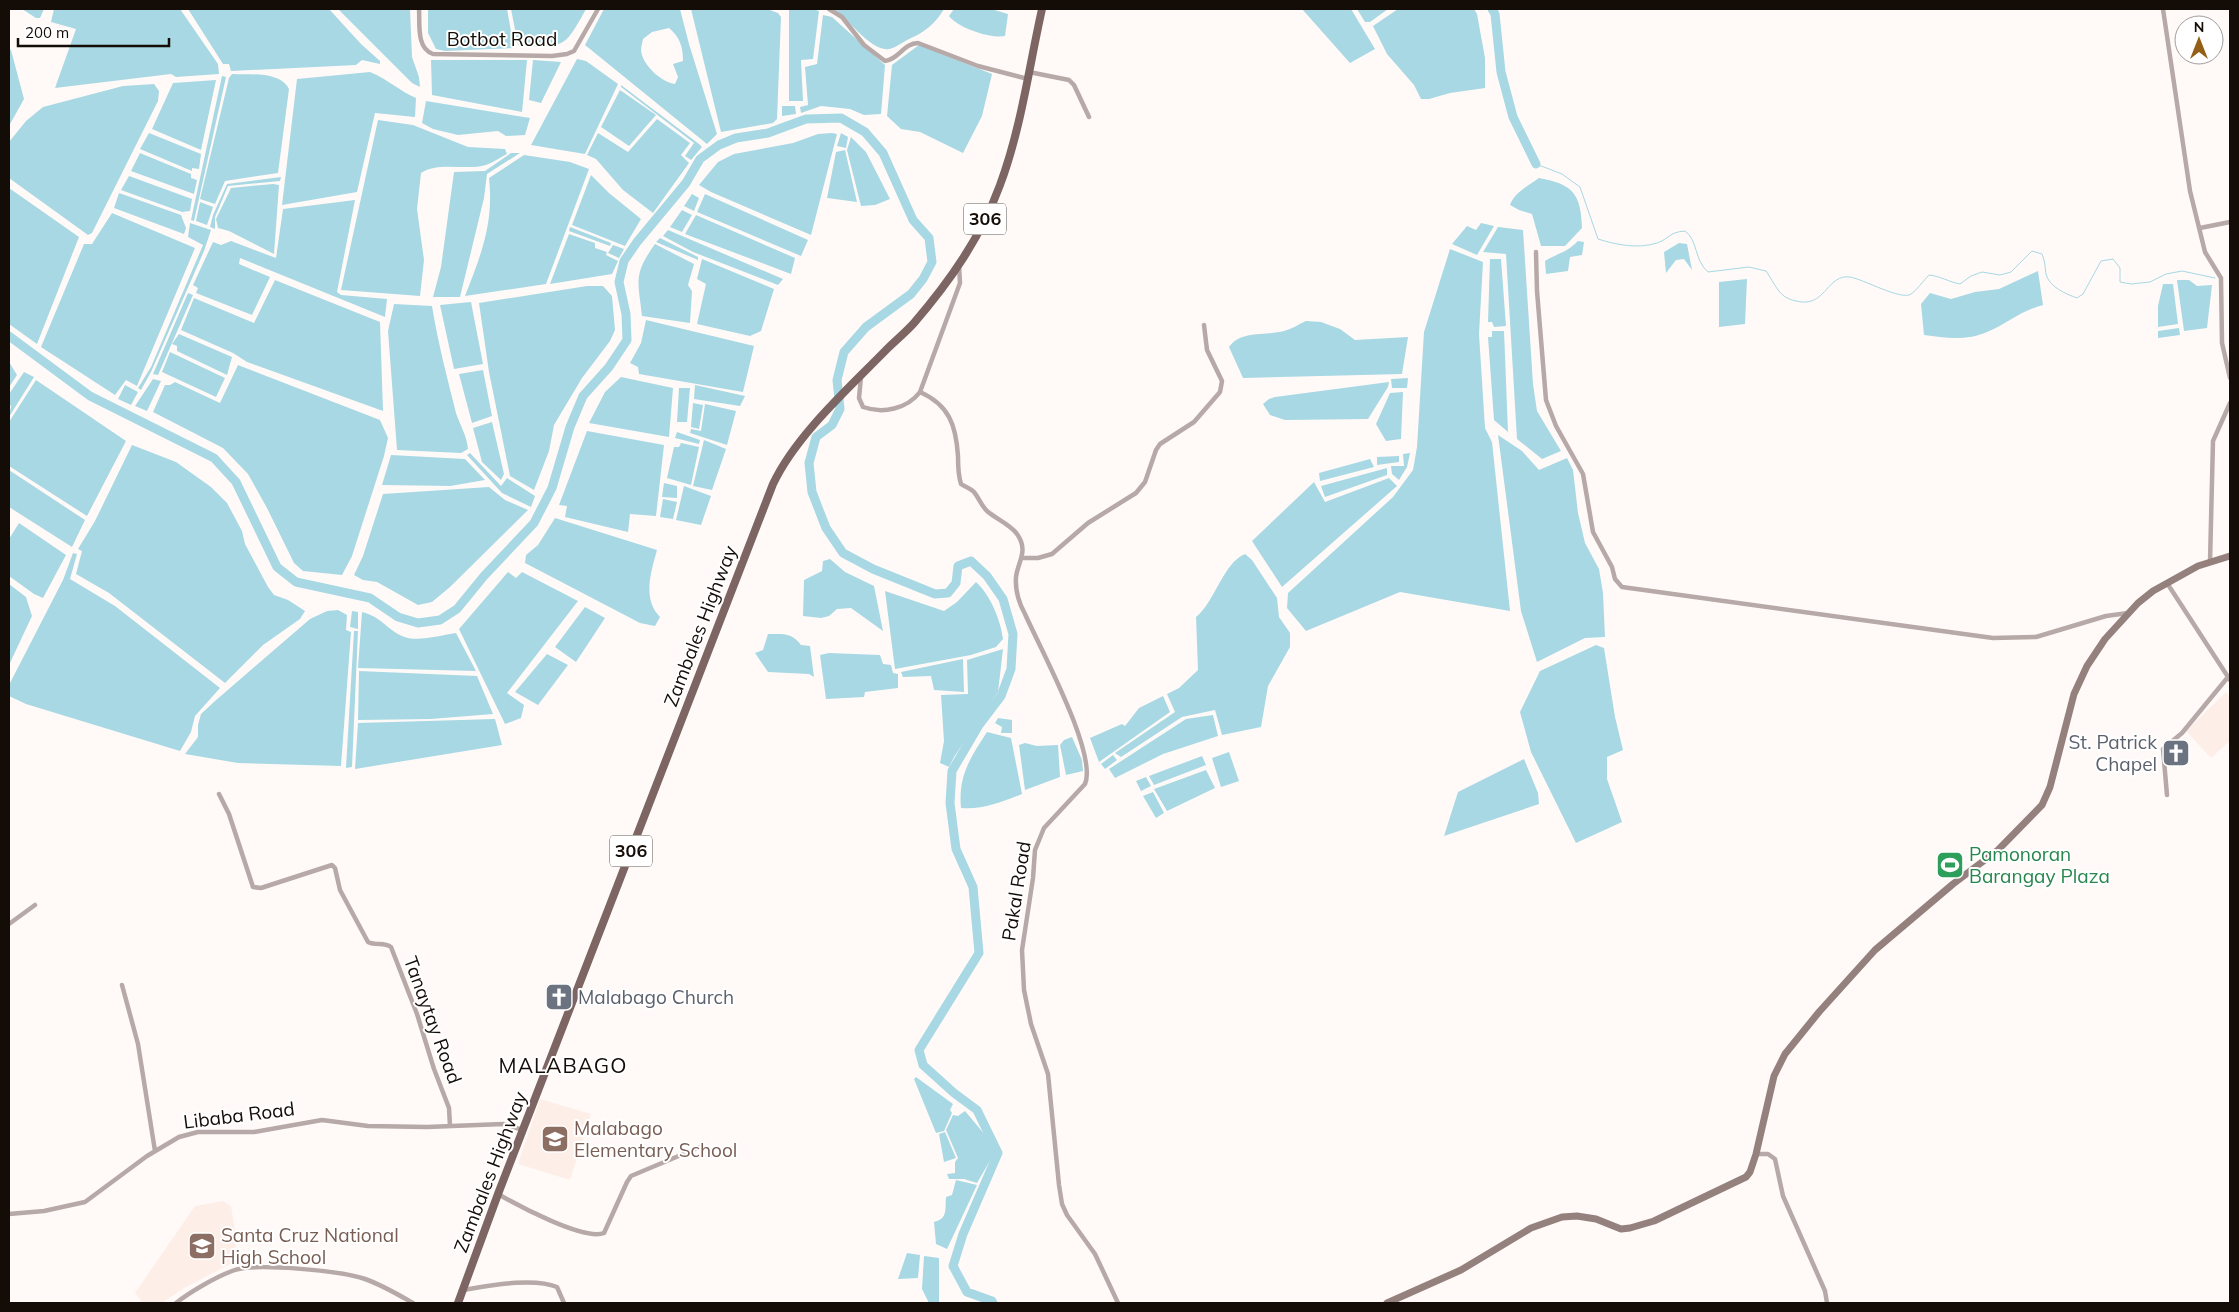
<svg xmlns="http://www.w3.org/2000/svg" width="2239" height="1312" viewBox="0 0 2239 1312" font-family="Mulish,sans-serif">
<style>
.education{fill:#fdeee8}
.water{fill:#a7d8e4;fill-rule:evenodd}
.lines{fill:none;stroke-linecap:round;stroke-linejoin:round}
.stream{stroke:#a7d8e4;stroke-width:1}
.river{stroke:#a7d8e4;stroke-width:9}
.street{stroke:#b6a9a7;stroke-width:4.5}
.secondary{stroke:#94817e;stroke-width:7}
.primary{stroke:#7c6562;stroke-width:8}
.labels{text-anchor:middle;stroke-width:4;stroke-linejoin:round;paint-order:stroke}
.shield{fill:#fff;stroke:#5a5651;stroke-width:1}
.shield-label{font-size:18px;font-weight:bold;fill:#140d07}
.street-label{font-size:19px;fill:#140d07;stroke:#fff}
.worship-label{font-size:19px;fill:#5b616d;stroke:#fff;text-anchor:end}
.leisure-label{font-size:19px;fill:#27864d;stroke:#fff;text-anchor:start}
.education-label{font-size:19px;fill:#785e54;stroke:#fff;text-anchor:start}
.quarter-label{font-size:21px;letter-spacing:1px;fill:#140d07;stroke:#fff}
</style>
<rect width="100%" height="100%" fill="#fffaf7"/>
<path class="education" d="M2226 692 2230 698V741L2211 758 2186 731Z
M540 1099 591 1114 570 1180 518 1164Z
M223 1201 231 1206 235 1231 236 1261 184 1288 162 1303H143L135 1293 195 1206Z"/>
<path class="water" d="M22 9H44L40 18H36Z
M54 9H180L218 64 219 74 176 77 171 74 55 88 76 29 51 22Z
M188 9H329L361 44 380 61V64L362 60 356 65 231 71 229 64H223Z
M338 9H410L412 57 419 77 420 87 412 83Z
M428 9H507L514 48 445 51 436 49 428 33Z
M511 9H586C564 49 564 48 518 45Z
M604 9H680L689 44 717 134 707 144 585 45ZM669 28C680 37 683 47 683 61L673 64 678 77 675 84C662 82 646 68 642 55 640 50 642 44 643 39L652 32Z
M691 9H767L778 13 781 17 777 119 773 123 721 132Z
M789 9H813L819 11 813 59 801 60 803 101H789Z
M834 9H944C936 23 924 33 909 39 903 42 895 48 889 49 871 52 849 19 834 9Z
M954 9H991L1008 14 1005 36C991 39 958 28 949 16Z
M1302 9H1351L1375 49 1350 63Z
M1357 9H1388L1370 22H1365Z
M1398 9H1474L1477 14 1485 58V88L1450 93 1429 99H1421L1414 85 1387 54 1373 26Z
M823 15 832 17 885 65 881 114 864 115 850 109 821 106 801 113 800 107 808 105 805 67 817 64Z
M919 45 992 74 982 116 963 153 920 132 901 129 887 116 892 65Z
M9 49 11 50 24 99 9 126Z
M577 59 586 61 618 84 585 154 531 145Z
M431 60H527L522 112 432 95Z
M533 60 561 62 541 103 529 100Z
M370 72C389 80 398 90 416 98L415 117 375 113 357 192 282 205 297 79Z
M232 74C250 75 280 71 289 89L278 173 225 181 215 204 200 199 229 78Z
M222 76 226 77 194 221 191 220Z
M216 80 201 150 152 129 173 83Z
M154 84 159 91 158 101 92 233 88 235 9 178V142L26 121 43 107 123 86Z
M621 85 699 144 702 147 691 160 685 156 694 143 621 87Z
M620 90 656 115 629 146 601 127Z
M426 101 530 118 525 135 506 136 498 131 458 135 433 129 422 123Z
M782 106H795L796 114 782 116Z
M657 119 690 143 681 155 689 163 653 213 623 190 596 159 587 155 598 133 628 152Z
M378 120 413 125 468 147 505 149 507 154C501 157 494 162 486 165 466 171 439 161 421 173L417 209 424 260 420 296 341 290Z
M149 133 201 154 199 169 192 168V171L140 149Z
M832 133 837 134 811 235 711 192 699 185 718 162 734 154 793 143 818 134Z
M841 133 848 137 846 148 837 146Z
M851 137 866 152 890 199 875 205 861 206 847 150Z
M845 150 857 202 827 198 836 152Z
M140 153 191 174V178L197 180 194 194 131 171Z
M511 153H520L487 174 484 198 460 297H433L441 267 454 172 485 171Z
M524 155 570 162 589 169 546 284 465 296C481 255 494 223 489 178Z
M591 175 609 193 641 219 625 246 572 225Z
M129 176 192 199 190 211 182 212 121 190Z
M281 177 280 181 228 186 215 217V229L210 227 213 215 227 184Z
M1539 178C1573 184 1581 194 1582 228L1565 246H1541L1532 214 1519 210 1510 205C1514 193 1529 185 1539 178Z
M273 184 279 185 274 254 229 231 218 228 216 219 231 188Z
M9 188 79 237 37 344 9 324Z
M119 193 181 215 186 228 184 234 114 208Z
M692 194 699 198 694 211 684 206Z
M705 194 808 240 801 256 697 212Z
M355 200 337 292 341 295 387 299 385 317 240 258 239 264 270 277 252 315 196 293 198 288 193 285 213 242 221 245 231 241 276 258 283 209Z
M200 202 213 207 207 225 196 221Z
M682 210 692 215 682 232 670 227Z
M112 213 195 248 137 386 126 380 115 395 41 347 84 244H92Z
M696 215 795 258 791 274 685 234Z
M190 223 211 230 204 251 151 372 141 390 138 388 151 367 203 245 188 237Z
M1481 223 1494 226 1477 255 1452 244 1467 226 1476 230Z
M570 227 611 243 610 246 569 231Z
M1498 227 1523 230 1533 384 1537 411 1561 451 1542 459 1517 439 1506 254 1483 252Z
M668 230 783 279 778 285 693 252 663 236Z
M569 234 595 243V248L607 252 606 255 618 261 612 274 550 284Z
M660 238 698 257V260L656 242Z
M1578 241 1584 242 1582 255 1570 257 1568 271 1546 274 1545 261C1558 253 1566 253 1578 241Z
M1679 243 1687 244 1692 270 1684 259 1676 260 1666 273 1664 252Z
M655 244 694 264 688 285 692 291 690 323 642 316C638 280 633 275 655 244Z
M613 245 624 249 619 258 608 253Z
M1450 249 1483 262 1479 334 1485 428 1492 442 1510 611 1400 592 1306 631 1287 608 1288 593 1393 497 1413 470 1417 447 1424 332Z
M702 259 774 289 761 331 750 336 697 324 706 284 697 279Z
M1490 259H1501L1506 326 1494 327 1492 322H1488Z
M2038 271 2043 305C2020 311 2007 324 1987 332 1967 341 1945 338 1924 335L1921 304 1930 293 1951 299 1975 292 1999 289Z
M1747 279 1745 324 1719 327V282Z
M275 280 380 322 383 411 247 362 233 353 181 330 194 298 254 323Z
M2177 280H2189L2197 286 2212 285 2207 328 2184 331Z
M2163 284H2173L2178 324 2158 327V306Z
M587 286H603L612 296 615 330 610 341 582 378 554 425 549 451 534 490 510 476 489 372 479 303Z
M188 293 193 295 158 375 153 374Z
M471 302 483 364 454 369 440 305Z
M394 304 432 306C438 343 447 377 456 413 460 425 467 436 468 449L461 453 397 450 388 331Z
M646 320 754 346 743 392 639 374 638 367 630 363 641 343Z
M1306 321 1321 322 1340 329 1355 340 1408 337 1402 374 1243 378 1229 347C1241 330 1265 336 1284 331 1292 329 1299 324 1306 321Z
M2179 328 2180 335 2158 338V331Z
M1492 331H1504L1508 432 1494 420 1488 337H1492Z
M179 334 232 357 227 375 177 351V346L172 344Z
M170 352 225 378 216 397 162 372Z
M9 362 17 375 9 387Z
M238 365 380 420 388 438 384 456 352 556 342 575 303 571 294 563 267 508 248 474 223 448 153 412 165 385H170L175 382 220 403Z
M483 370 492 416 472 423 459 374Z
M24 372 34 377 9 417 11 406 9 404V394Z
M621 377 673 388 669 437 589 423 605 392Z
M1408 378 1407 388H1392L1391 379Z
M153 379 161 381 147 411 135 406Z
M36 380 126 441 87 516 9 466V422Z
M1389 382 1388 387 1368 419 1285 420 1270 415 1263 404 1269 399 1275 397Z
M125 385 138 392 131 405 118 399Z
M695 385 745 396 740 406 694 399Z
M679 388H690L687 422H677Z
M1403 392 1401 439 1386 441 1376 424 1390 393Z
M693 403 703 405 699 429 691 427Z
M705 404 736 411 727 445 690 433 691 429 701 431Z
M492 422 504 474 501 480 482 462 473 428Z
M587 431 664 445 656 516 630 514 628 532 565 517 567 506 559 505Z
M677 432 700 440 699 444 675 438Z
M1498 435 1522 451 1539 470 1567 458 1573 470 1578 513 1585 543 1599 569 1603 593 1605 637 1585 638 1537 662 1521 611Z
M704 440 726 449 712 490 693 486Z
M681 443 699 447 691 485 667 478 674 447H679Z
M132 445 176 462 211 487 227 503 242 531 245 544 268 587 274 595 288 600 305 611 300 619 263 645 225 683 109 593 76 574 82 551 78 549 95 521Z
M470 453 501 486 507 478 535 496 531 507 502 493 467 455Z
M1410 453 1407 467 1399 480 1392 474 1391 466H1404L1403 454Z
M391 455 465 459 485 480 450 486 382 485Z
M1399 456V462L1377 465V457Z
M1370 459 1374 467 1320 481 1319 473Z
M1387 468V475L1325 497 1321 486Z
M9 470 85 520 72 547 9 507Z
M1389 478 1397 486 1282 587 1252 541 1314 482 1325 502Z
M664 483 677 486V498L662 497Z
M684 486 711 496 701 525 676 520Z
M489 487 505 500 528 510 450 587 432 602 418 605 377 582 363 580 354 575 363 556 383 494Z
M663 499 677 502 673 519 660 517Z
M555 518 657 550C651 572 642 599 660 617L655 626 640 623 525 563 526 555 538 545Z
M19 523 66 555 43 598 34 594 9 576V539Z
M73 553 77 554 70 579 115 606 220 688 195 716 191 732 180 751 26 704 9 696V685L63 580Z
M1245 554 1252 560 1277 598 1279 617 1290 633V647L1268 686 1261 727 1222 735 1215 710 1182 717 1121 757 1115 753 1175 712 1167 694 1179 688 1198 670 1196 617C1215 602 1223 563 1245 554Z
M830 559 845 572 874 586 883 631 851 608 837 609 829 616 821 618 803 616 804 580 822 571 823 561Z
M508 572 516 578 522 572 578 601 507 693 524 705 521 718 505 724 459 629Z
M976 582C990 594 1001 621 1003 639L996 647 971 655 895 669 885 591 944 611 957 602Z
M9 584 26 597 32 616 9 665Z
M585 607 605 618 576 662 555 647Z
M338 610 347 615 346 630 351 632 341 766 238 763 185 754 198 737V725L201 714 215 701 310 619 327 611Z
M352 611 358 612V629L350 627Z
M362 612C382 617 385 628 402 636 417 643 440 635 456 633L476 671 358 668Z
M354 631H358L352 767 346 768Z
M768 634C782 634 792 632 801 645L810 646 814 677 809 674 768 672 755 653 763 650Z
M1596 645 1604 648 1615 717 1623 750 1607 757V779L1622 822 1576 843 1531 752 1520 712 1540 671Z
M1003 649 998 692 954 757 949 767 940 763 944 741 941 695 968 694 967 660Z
M829 653 880 655 883 664 891 665 893 673 898 674V688L865 692 864 697 826 699 820 655Z
M547 654 568 665 538 705 515 692Z
M963 659 964 692 934 690 931 676 903 677 901 672Z
M359 671 477 676 493 714 431 719 358 720Z
M1163 696 1170 712 1099 762 1090 738 1122 724 1125 726 1139 708Z
M1213 715 1218 736 1163 754 1115 778 1109 769 1186 719Z
M998 718 1012 720V733H1001L1002 727 995 723Z
M495 719 502 745 355 769 358 723Z
M987 732 1011 738 1022 794C1002 802 982 810 961 808 958 776 970 758 987 732Z
M1072 737 1082 760 1083 771 1066 775 1060 745 1064 740Z
M1025 743 1037 746 1058 745 1060 777 1025 790 1019 745Z
M1229 752 1239 781 1221 787 1212 758Z
M1113 755 1117 760 1105 769 1101 764Z
M1202 756 1206 765 1154 785 1149 776Z
M1524 759 1538 793 1539 804 1444 836 1458 792Z
M1206 770 1215 788 1167 811 1154 789Z
M1146 777 1151 786 1141 791 1136 781Z
M1153 792 1164 813 1156 818 1143 796Z
M916 1077 953 1104 950 1110 952 1113 944 1131 936 1133 914 1079Z
M965 1111 991 1142 995 1152 977 1183 964 1179H949L947 1174 955 1173V1162L958 1158 946 1130 953 1115 958 1116Z
M945 1132 956 1158 944 1162 939 1134Z
M956 1180 977 1185 947 1249 936 1244 934 1222C948 1219 945 1209 946 1197L952 1195Z
M907 1253 920 1255 918 1278 898 1279Z
M924 1256 939 1258V1303H929L922 1289Z"/>
<g class="lines">
<path class="stream" d="M1536 164 1562 174 1580 187 1598 239C1617 245 1638 249 1657 243 1669 239 1669 232 1685 231 1698 240 1694 260 1708 272L1749 267 1766 271C1771 278 1777 291 1784 296 1789 300 1796 301 1802 302 1826 304 1828 274 1850 277 1863 279 1902 301 1911 294 1916 291 1924 280 1929 275 1940 276 1949 282 1960 284L1971 276 1982 272 2000 275 2011 272 2032 251 2042 254C2045 261 2045 267 2046 274 2049 287 2066 294 2077 298L2083 294 2101 261 2113 259 2120 268V282L2131 284 2150 282 2166 274 2182 271 2215 278"/>
<path class="river" d="M1492 9 1495 14 1501 72 1513 117 1536 164
M9 336 90 396 214 458 236 482 277 567 296 582 370 598 398 617 418 623 440 620 457 609 484 576 534 523 552 488 570 427 583 396 609 367 627 340 626 314 619 282 624 261 637 242 686 183 700 159 719 145 736 138 768 133 806 119 841 118 865 132 883 153 913 220 929 238 932 262 923 279 911 294 866 327 844 352 837 380 840 409 832 425 816 437 809 463 812 492 826 528 843 553 873 569 935 594 948 593 956 583 958 566 971 561 987 576 1003 599 1013 634 1011 669 1001 696 979 725 952 771 950 803 956 849 973 887 979 953 919 1050 923 1065 954 1093 977 1110 998 1153 963 1234 953 1266 967 1292 992 1301 993 1303"/>
<path class="street" d="M419 9C420 24 416 48 433 54L552 56 567 54 574 51 598 9
M829 9 842 17 864 45 885 61C898 60 904 43 918 43L978 66 1028 79
M2163 9 2190 191 2205 252 2221 278 2222 343 2230 378
M1029 72 1069 80 1074 85 1089 117
M2200 228 2230 222
M1536 252 1537 291 1546 400 1556 426 1583 474 1593 532 1612 567 1615 579 1622 587 1993 638 2036 637 2106 616 2128 613
M861 377 859 398 863 407C883 414 907 409 920 392L960 283 959 265
M920 392C949 405 956 425 958 456 958 465 958 475 961 484 965 487 970 488 974 492 979 498 981 505 987 511 996 519 1010 524 1017 534 1029 551 1018 561 1016 577 1015 590 1019 603 1025 614 1039 646 1098 754 1085 784L1044 828 1035 850 1033 878 1022 950 1024 990 1031 1024 1048 1074 1059 1185 1062 1204 1067 1215 1095 1254 1118 1303
M1023 558H1038L1052 554 1088 523 1136 493 1145 482 1156 450 1160 444 1194 422 1220 392 1222 381 1207 350 1204 325
M2210 562 2213 441 2230 403
M2167 583 2230 680
M219 794 229 814 253 887 261 888 332 865 335 868 340 890 368 942C376 946 384 942 391 947L417 1014 434 1069 449 1108 450 1126
M2167 795 2163 749 2182 733 2228 677
M9 924 35 905
M122 985 138 1044 155 1151
M1756 1154H1768L1775 1159 1783 1196 1825 1291 1827 1303
M498 1194C517 1205 584 1241 604 1233L627 1182 631 1176 700 1147
M9 1214 44 1211 85 1202 147 1156 179 1137 198 1132H254L322 1120 368 1126 427 1127 503 1124 523 1130
M463 1290C488 1286 533 1277 557 1287L564 1303
M176 1303C190 1292 214 1278 232 1271 253 1262 342 1271 365 1279 382 1285 397 1294 413 1303"/>
<path class="secondary" d="M1387 1303 1461 1270 1531 1228 1562 1217 1577 1216 1596 1219 1621 1229 1630 1228 1654 1221 1746 1177 1750 1172 1756 1154 1774 1076 1785 1054 1819 1012 1875 950 1953 884 1998 850 2042 805 2050 787 2074 694 2087 666 2105 639 2138 603 2153 591 2198 566 2230 556"/>
<path class="primary" d="M458 1303 498 1194 773 484C796 435 849 388 887 349 896 340 906 332 914 323 950 281 981 237 1000 185 1021 129 1029 67 1042 9"/>
</g>
<defs>
<g id="church-square" transform="scale(1.4375)"><rect x="-9" y="-9" width="18" height="18" rx="4" fill="#6b7280" stroke="#fff"/><path d="M-1.2-6h2.4v3.5h3.3v2.4h-3.3V6h-2.4V-.1h-3.3v-2.4h3.3Z" fill="#fff"/></g>
<g id="stadium-square" transform="scale(1.4375)"><rect x="-9" y="-9" width="18" height="18" rx="4" fill="#2e9e5b" stroke="#fff"/><path d="M0-5a6.5 5 0 1 0 0 10a6.5 5 0 1 0 0-10ZM-3.5-1.8h7v3.6h-7Z" fill="#fff"/></g>
<g id="school-square" transform="scale(1.4375)"><rect x="-9" y="-9" width="18" height="18" rx="4" fill="#8d6e63" stroke="#fff"/><path d="M0-5L7-2L0 1L-7-2ZM-4 1L0 2.5L4 1V4Q0 6-4 4Z" fill="#fff"/></g>
</defs>
<g fill-rule="evenodd">
<use href="#church-square" x="2176" y="753"/>
<use href="#stadium-square" x="1950" y="865"/>
<use href="#church-square" x="559" y="997"/>
<use href="#school-square" x="555" y="1139"/>
<use href="#school-square" x="202" y="1246"/>
</g>
<g class="labels">
<g class="shield">
<rect x="964" y="203.5" width="42" height="31" rx="4"/>
<rect x="610" y="835.5" width="42" height="31" rx="4"/>
</g>
<g class="shield-label">
<text x="985" y="225">306</text>
<text x="631" y="857">306</text>
</g>
<g class="street-label">
<text x="502" y="46">Botbot Road</text>
<text transform="translate(700 626) rotate(-69)" y="7">Zambales Highway</text>
<text transform="translate(1016 891) rotate(-81)" y="7">Pakal Road</text>
<text transform="translate(433 1020) rotate(70)" y="7">Tanaytay Road</text>
<text transform="translate(239 1115) rotate(-7)" y="7">Libaba Road</text>
<text transform="translate(490 1172) rotate(-69)" y="7">Zambales Highway</text>
</g>
<g class="worship-label">
<text x="2157" y="749">St. Patrick<tspan x="2157" dy="22">Chapel</tspan></text>
<text x="578" y="1004" text-anchor="start">Malabago Church</text>
</g>
<g class="leisure-label">
<text x="1969" y="861">Pamonoran<tspan x="1969" dy="22">Barangay Plaza</tspan></text>
</g>
<g class="education-label">
<text x="574" y="1135">Malabago<tspan x="574" dy="22">Elementary School</tspan></text>
<text x="221" y="1242">Santa Cruz National<tspan x="221" dy="22">High School</tspan></text>
</g>
<g class="quarter-label">
<text x="563" y="1073">MALABAGO</text>
</g>
</g>
<rect width="2239" height="1312" fill="none" stroke="#140d07" stroke-width="20"/>
<g transform="translate(2199 40)"><circle r="24" fill="#ffffff" stroke="#a19e9c"/>
<path d="M0-4L9 19L0 12L-9 19Z" fill="#955e16"/>
<text y="-8" font-size="14" font-weight="bold" text-anchor="middle" fill="#140d07">N</text>
</g>
<path d="M18 38v8h151v-8" fill="none" stroke="#140d07" stroke-width="2.5"/>
<text x="25" y="38" font-size="15" fill="#140d07" stroke="#ffffff" stroke-width="4" paint-order="stroke">200 m</text>
</svg>
